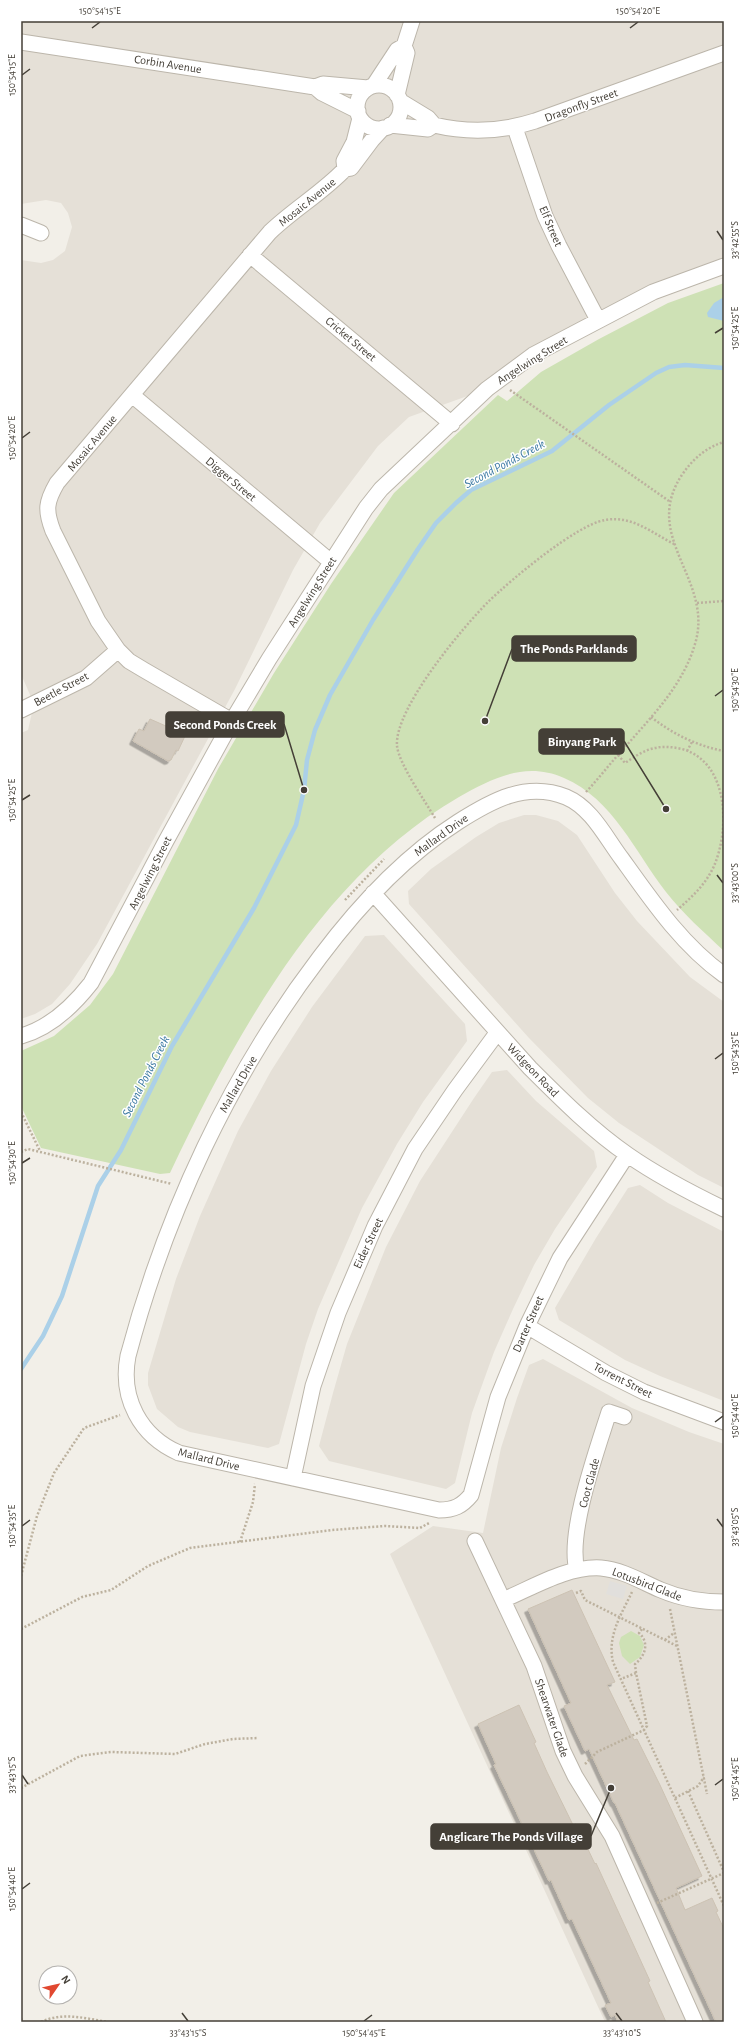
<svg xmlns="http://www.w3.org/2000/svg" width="745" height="2043" viewBox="0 0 745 2043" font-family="'Alegreya Sans',sans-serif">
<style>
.residential{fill:#e5e0d7}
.green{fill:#cee1b5}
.parking{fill:#e1dfdc}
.water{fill:#abd0e8}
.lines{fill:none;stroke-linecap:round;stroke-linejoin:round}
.stream{stroke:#abd0e8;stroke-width:4.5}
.building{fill:#d2cabf;stroke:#ccc2b3;filter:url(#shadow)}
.street-casing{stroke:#bcb6ab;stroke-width:17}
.path{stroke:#bcb19e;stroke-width:2.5;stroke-dasharray:2 2;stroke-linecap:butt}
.street{stroke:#fff;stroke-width:15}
.ticks{fill:none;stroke:#443f37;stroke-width:1.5}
.labels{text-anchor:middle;stroke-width:3;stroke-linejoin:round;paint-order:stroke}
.street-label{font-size:12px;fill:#443f37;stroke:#fff}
.water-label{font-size:13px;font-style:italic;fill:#3d7aa3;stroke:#fff}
.leader{fill:none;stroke:#443f37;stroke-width:1.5}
.callout-dot{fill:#443f37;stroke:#fff;stroke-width:1.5}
.callout{fill:#443f37;stroke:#443f37;stroke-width:1.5}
.callout-label{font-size:13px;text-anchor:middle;font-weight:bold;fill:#fff}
.neatline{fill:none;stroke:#443f37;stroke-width:1.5}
.ticks-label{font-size:10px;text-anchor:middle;fill:#443f37}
</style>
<defs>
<filter id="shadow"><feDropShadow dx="-3.5" dy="3.5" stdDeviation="0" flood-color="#0004"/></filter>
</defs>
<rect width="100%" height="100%" fill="#f2efe8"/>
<path class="residential" d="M21 21H724V266L679 282 487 389 409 417 378 446 320 523 293 570 235 689 97 944 70 984 52 1004 35 1014 21 1019V733L28 730 34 704 21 674V260L41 263 53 260 65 251 72 227 68 213 61 203 46 200 21 204Z
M524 815H536L558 821 577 835 615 893 637 921 690 977 724 1002V1188L698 1175 660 1150 619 1123 588 1098 529 1038 409 904 408 891 431 869 476 837 499 823Z
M384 935 465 1024 467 1041 423 1102 397 1144 362 1208 318 1309 306 1344 279 1444 268 1448 190 1432 178 1427 157 1409 148 1385V1373L176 1279 200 1216 238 1131 271 1071 312 1007 365 936Z
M507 1070 536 1101 594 1151 597 1167 555 1229 534 1265 513 1309 494 1352 472 1413 455 1483 446 1489 329 1461 319 1446 333 1393 347 1344 386 1247 420 1181 474 1098 492 1072Z
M640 1185 668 1203 724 1232V1401L660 1376 625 1360 559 1320 555 1308 596 1238 628 1188Z
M543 1359 632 1408 689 1432 724 1444V2022H605L390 1554 433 1526 483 1533 501 1448 517 1398 529 1365Z"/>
<path class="green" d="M724 283V951C704 932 683 914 666 892 635 852 613 799 564 778 526 761 492 778 459 797 321 877 236 1034 170 1173L160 1174 41 1148 21 1106V1051L54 1036 90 1005 113 974 218 769 274 673 331 584 394 493 498 395 507 401 541 372 599 339 668 303Z
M631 1631 640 1636 644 1645 640 1657 630 1664 622 1656 619 1643 621 1637Z"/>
<path class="parking" d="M610 1581 627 1586 623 1599 606 1594Z"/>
<path class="water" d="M724 297V321L708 317 707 313 714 303Z"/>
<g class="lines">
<path class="stream" d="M21 1369 43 1336 62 1296 98 1186 121 1150 172 1046 254 908 296 825 304 790 307 760 315 730 330 695 373 620 418 549 436 523 456 503 471 490 552 451 609 405 656 373 669 367 685 365 724 368"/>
</g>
<path class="building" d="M150 719 184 734 185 736 178 751 176 750 171 760 168 761 133 741 139 729 144 731Z
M572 1590 615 1682 607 1685 634 1740 637 1739 660 1785 702 1876 676 1888 685 1910 712 1898 718 1911 716 1912 724 1929V2022H716L710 2009 615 1803H614L589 1749 585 1751 564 1706 571 1703 528 1609Z
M519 1705 536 1742 534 1743 547 1772 573 1825 576 1824 595 1864 596 1863 650 1981 648 1982 666 2022H618L615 2015 611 2017 605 2005 611 2003 592 1962 572 1919 569 1920 551 1880 549 1881 494 1765 496 1764 478 1724Z"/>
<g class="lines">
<g class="street-casing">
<path id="street" d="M21 42 315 87 323 84 368 88
M374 85 397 50 404 46
M357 107a22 22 0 1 1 44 0a22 22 0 1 1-44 0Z
M315 87 322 93 358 111
M397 95 407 53 404 46 412 21
M400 101 428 118 434 125C468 133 501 132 535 121L724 53
M390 125 428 129 434 125
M515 128 545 216 559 246 598 320
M345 169 344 161 354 142 360 118
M21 225 41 233
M250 255 452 424
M132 395 331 562
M21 710 86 678 118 650
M232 721 144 670 129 661 118 650 98 621 53 531C45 510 46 502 57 483L270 232C294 209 322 193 345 169L351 168 372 140 383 128
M373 893 530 1068C561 1099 593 1131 628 1155 658 1176 691 1193 724 1209
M21 1036C50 1028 73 1006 91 983L166 841 232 721 269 659 366 508 381 489 487 389 533 355 653 292 724 266
M627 1155 560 1258 527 1326 498 1397 471 1495C462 1506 454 1510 439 1510L179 1453C140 1436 120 1398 128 1356 166 1213 230 1075 320 957 359 905 403 857 458 822 491 801 526 781 566 797 592 808 606 838 622 859 652 901 682 945 724 975
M527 1326 606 1373 644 1392 724 1422
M293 1478 313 1386 338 1313 375 1226 415 1149 455 1090 497 1033
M475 1541 534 1666 563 1751 575 1776 612 1836 695 2022
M577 1570C567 1533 597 1450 609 1412L624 1417
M503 1600C534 1587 567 1566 601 1568 623 1570 642 1582 661 1590 682 1599 702 1602 724 1602"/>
</g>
<path class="path" d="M510 390 669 501
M697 603 724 601
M651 717C673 734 697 746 724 751
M687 751 692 742
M618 755 625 763C634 757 644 750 655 748 664 746 673 747 682 749 729 762 730 829 714 866 706 884 692 897 677 910
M586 792C600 777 612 761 626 746 653 715 683 685 695 644 715 579 638 536 684 472 694 458 707 447 724 442
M435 818C425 801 399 764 397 746 394 709 463 627 489 601 512 579 576 525 605 520 632 515 652 533 674 544
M345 900 384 859
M21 1112 40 1151
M21 1152 28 1149 172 1184
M240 1542 253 1502 255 1484
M21 1576 37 1516 54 1473 84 1428 120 1415
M632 1592C621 1615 607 1636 613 1662L724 1906
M576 1593 581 1591 585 1600 677 1646
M670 1609 707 1794
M21 1629 82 1597 111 1590 148 1566 190 1548 332 1530 385 1526 420 1528 429 1523
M665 1640 674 1633
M636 1673 635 1664C645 1656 650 1643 639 1633L642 1629
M585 1764 597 1752 644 1730 647 1726 636 1673 621 1679
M21 1788 80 1756 111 1752 175 1754 205 1744 233 1739 258 1738
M688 1791 724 1872
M675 1798 698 1786 704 1777
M657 1903 724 1873
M21 2018 22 2022
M41 2022C62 2012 85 2018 107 2022"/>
<use href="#street" class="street"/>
</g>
<path class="ticks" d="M92 28 100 22M630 28 638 22M22 75 30 69M717 231 723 240M715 333 723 328M22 438 30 432M715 696 723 690M22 800 30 795M717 875 723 883M715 1059 723 1053M22 1163 30 1158M715 1422 723 1416M717 1519 723 1527M22 1526 30 1520M22 1775 28 1784M715 1785 723 1779M22 1889 30 1883M182 2013 188 2021M616 2013 622 2021M364 2021 372 2015"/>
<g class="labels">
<g class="street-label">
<text transform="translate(168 64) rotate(9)" y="4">Corbin Avenue</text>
<text transform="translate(581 105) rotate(-20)" y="4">Dragonfly Street</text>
<text transform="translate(307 202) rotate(-39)" y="4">Mosaic Avenue</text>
<text transform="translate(551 226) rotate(67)" y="4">Elf Street</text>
<text transform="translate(351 339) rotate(40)" y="4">Cricket Street</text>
<text transform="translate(532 360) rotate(-32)" y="4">Angelwing Street</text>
<text transform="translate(92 443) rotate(-50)" y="4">Mosaic Avenue</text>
<text transform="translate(231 479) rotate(40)" y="4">Digger Street</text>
<text transform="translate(312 592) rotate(-58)" y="4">Angelwing Street</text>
<text transform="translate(61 689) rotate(-28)" y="4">Beetle Street</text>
<text transform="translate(441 835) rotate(-36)" y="4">Mallard Drive</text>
<text transform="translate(150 873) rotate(-63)" y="4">Angelwing Street</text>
<text transform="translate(533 1070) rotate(46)" y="4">Widgeon Road</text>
<text transform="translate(238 1084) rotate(-60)" y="4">Mallard Drive</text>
<text transform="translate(368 1243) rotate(-65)" y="4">Eider Street</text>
<text transform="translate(528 1324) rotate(-66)" y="4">Darter Street</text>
<text transform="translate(623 1380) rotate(27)" y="4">Torrent Street</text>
<text transform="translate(209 1459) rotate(14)" y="4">Mallard Drive</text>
<text transform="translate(589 1483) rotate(-75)" y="4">Coot Glade</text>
<text transform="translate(647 1584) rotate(21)" y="4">Lotusbird Glade</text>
<text transform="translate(552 1718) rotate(71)" y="4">Shearwater Glade</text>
</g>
<g class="water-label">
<text transform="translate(504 463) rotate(-28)" y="5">Second Ponds Creek</text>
<text transform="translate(145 1076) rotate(-63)" y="5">Second Ponds Creek</text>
</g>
</g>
<path class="leader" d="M485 721L512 649M304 790L284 724M666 809L624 741M611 1788L591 1836"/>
<g class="callout-dot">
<circle cx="485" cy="721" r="4"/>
<circle cx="304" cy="790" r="4"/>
<circle cx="666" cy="809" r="4"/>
<circle cx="611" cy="1788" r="4"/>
</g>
<g class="callout">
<rect x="512" y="636" width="124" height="25" rx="4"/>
<rect x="166" y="712" width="118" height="25" rx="4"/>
<rect x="539" y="729" width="85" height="25" rx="4"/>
<rect x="431" y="1824" width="160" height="25" rx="4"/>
</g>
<g class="callout-label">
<text x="574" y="653">The Ponds Parklands</text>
<text x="225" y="729">Second Ponds Creek</text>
<text x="582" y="746">Binyang Park</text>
<text x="511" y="1841">Anglicare The Ponds Village</text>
</g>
<rect width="745" height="2043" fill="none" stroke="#ffffff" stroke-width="44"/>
<g transform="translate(58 1985) rotate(56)"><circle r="19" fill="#ffffff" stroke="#b4b2af"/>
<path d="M0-3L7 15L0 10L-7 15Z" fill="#e14830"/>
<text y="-6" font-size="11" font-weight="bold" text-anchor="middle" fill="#443f37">N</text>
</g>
<rect x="22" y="22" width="701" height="1999" class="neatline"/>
<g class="ticks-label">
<text x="100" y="14">150°54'15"E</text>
<text x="638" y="14">150°54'20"E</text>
<text transform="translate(11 75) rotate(-90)" y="4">150°54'15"E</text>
<text transform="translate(734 240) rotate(-90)" y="4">33°42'55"S</text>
<text transform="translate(734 328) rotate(-90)" y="4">150°54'25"E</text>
<text transform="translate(11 438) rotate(-90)" y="4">150°54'20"E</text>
<text transform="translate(734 690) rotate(-90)" y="4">150°54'30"E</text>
<text transform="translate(11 800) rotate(-90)" y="4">150°54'25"E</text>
<text transform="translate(734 883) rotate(-90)" y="4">33°43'00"S</text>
<text transform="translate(734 1053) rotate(-90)" y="4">150°54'35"E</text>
<text transform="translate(11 1163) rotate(-90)" y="4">150°54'30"E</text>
<text transform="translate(734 1416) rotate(-90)" y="4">150°54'40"E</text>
<text transform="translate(11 1526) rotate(-90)" y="4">150°54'35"E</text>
<text transform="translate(734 1527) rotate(-90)" y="4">33°43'05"S</text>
<text transform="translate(11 1775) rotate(-90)" y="4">33°43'15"S</text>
<text transform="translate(734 1779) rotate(-90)" y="4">150°54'45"E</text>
<text transform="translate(11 1889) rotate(-90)" y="4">150°54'40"E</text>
<text x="188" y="2036">33°43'15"S</text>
<text x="364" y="2036">150°54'45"E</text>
<text x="622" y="2036">33°43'10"S</text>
</g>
</svg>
